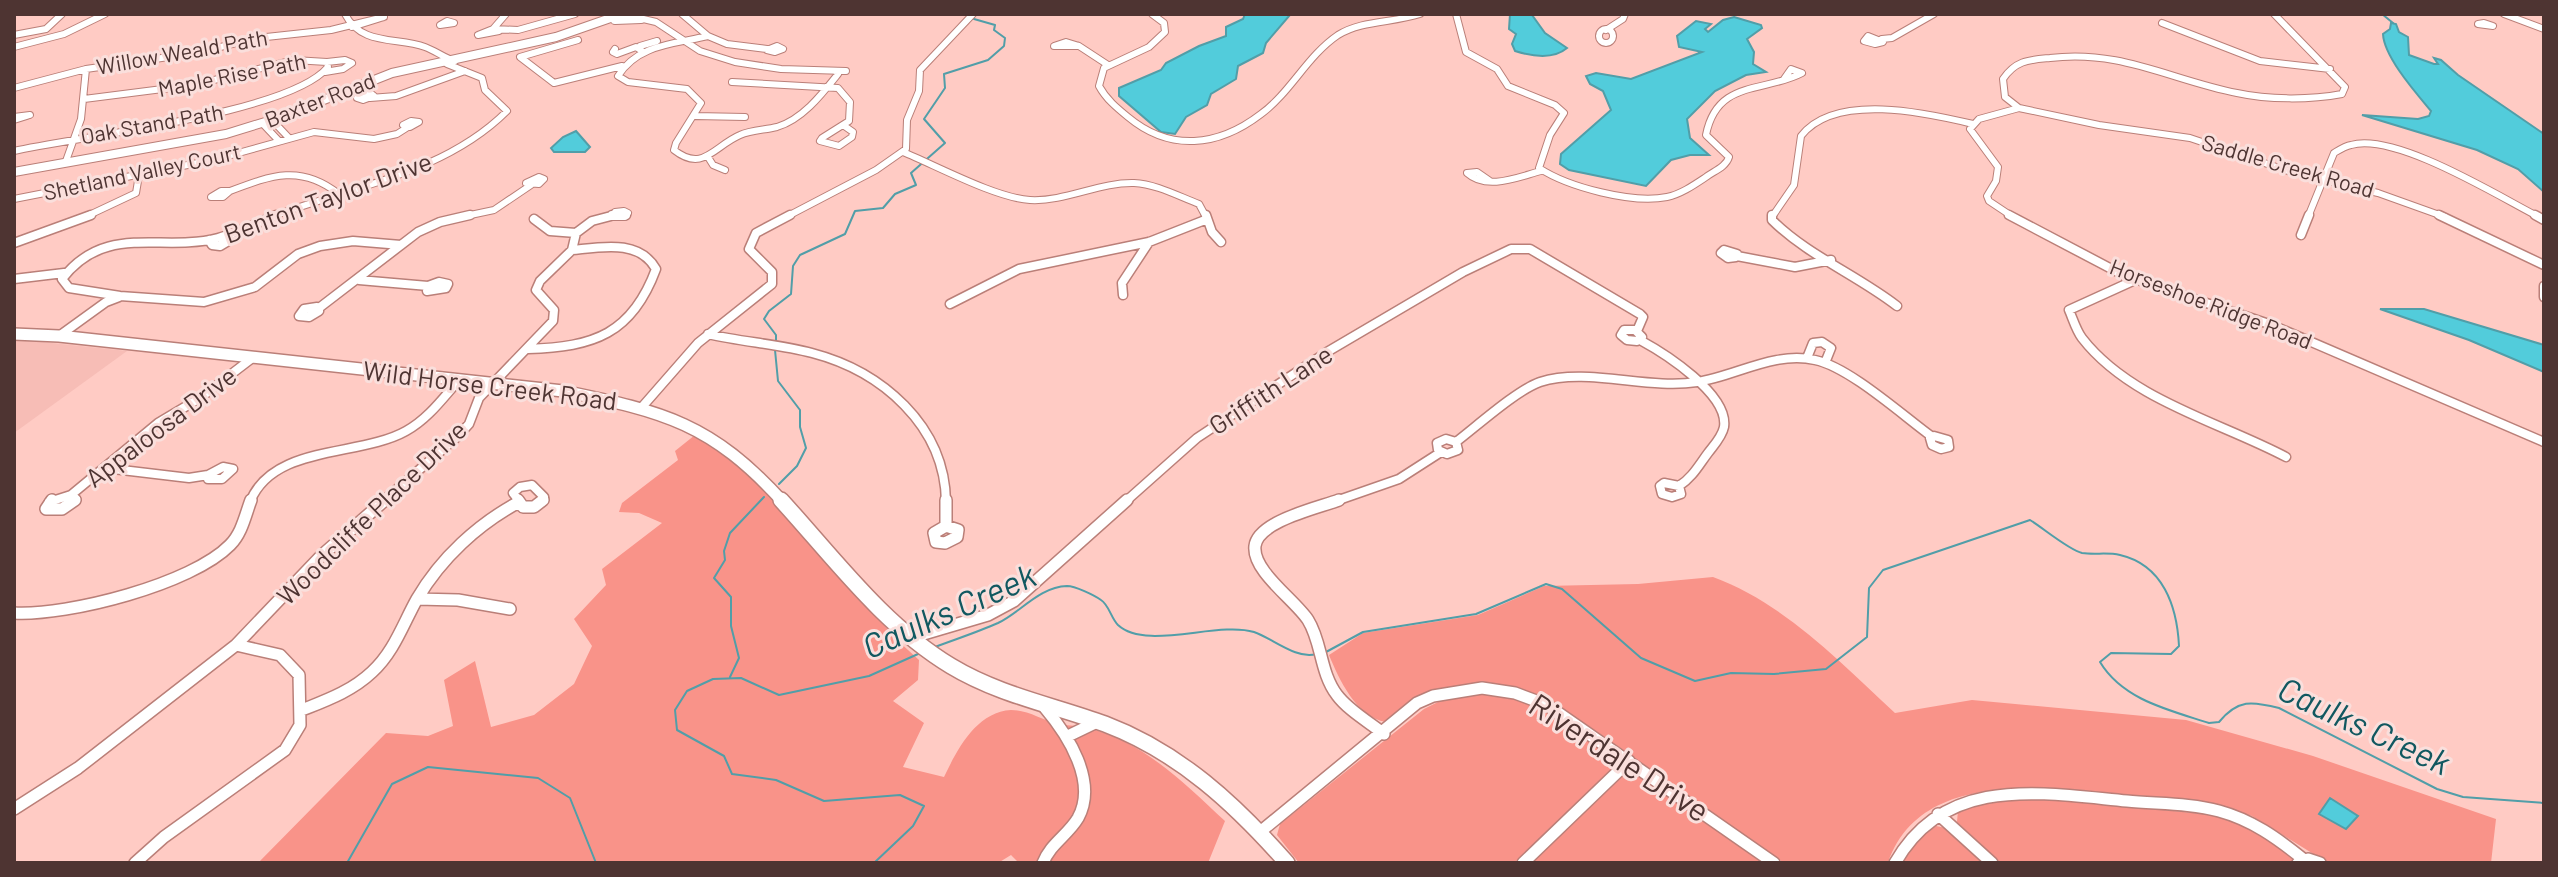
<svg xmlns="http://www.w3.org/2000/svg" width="2558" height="877" viewBox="0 0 2558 877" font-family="Barlow,sans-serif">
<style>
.built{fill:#f7bdb6}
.green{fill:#f99389}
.water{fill:#52ccdb;stroke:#519ea8;stroke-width:2}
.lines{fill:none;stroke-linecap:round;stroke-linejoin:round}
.stream{stroke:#519ea8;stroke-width:2}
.minor-far2-casing{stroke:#ba7f78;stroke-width:8}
.minor-far1-casing{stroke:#ba7f78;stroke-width:11}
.minor-casing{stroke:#ba7f78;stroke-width:14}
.secondary-far2-casing{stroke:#ba7f78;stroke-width:10}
.secondary-far1-casing{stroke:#ba7f78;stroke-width:14}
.secondary-casing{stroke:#ba7f78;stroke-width:18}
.minor-far2{stroke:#fff;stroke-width:6}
.minor-far1{stroke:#fff;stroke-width:8}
.minor{stroke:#fff;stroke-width:11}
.secondary-far2{stroke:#fff;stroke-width:8}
.secondary-far1{stroke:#fff;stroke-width:11}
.secondary{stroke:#fff;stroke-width:15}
.labels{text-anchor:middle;stroke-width:6;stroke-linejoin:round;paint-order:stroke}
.far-street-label{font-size:22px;fill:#4e3432;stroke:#fadfdc}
.street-label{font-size:26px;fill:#4e3432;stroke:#fadfdc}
.near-street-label{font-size:32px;fill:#4e3432;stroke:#fadfdc}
.near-water-label{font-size:34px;font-style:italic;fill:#115860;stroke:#fadfdc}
</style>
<rect width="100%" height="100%" fill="#ffcbc4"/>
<path class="built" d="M14 339 127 351 14 433Z"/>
<path class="green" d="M695 435C771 482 837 572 897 640L919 660 918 680 893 701 924 723 903 767 944 777C957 750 976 712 1011 710 1028 710 1042 720 1058 724 1066 726 1074 725 1083 727 1141 739 1183 782 1225 821L1208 863H1019L1011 855 998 863H258L386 733 428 736 453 726 444 680 475 661 491 727 534 715 574 684 592 646 574 619 606 585 602 569 662 523 639 513 619 512 622 503 678 460 675 451Z
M1713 577C1784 603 1840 662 1895 713L1972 700 2186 720 2313 756 2496 819 2491 863H2328L2252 816 2216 805C2181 802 2146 798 2111 795 2037 787 1919 772 1888 863H1784L1551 701C1519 688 1475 676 1441 691 1422 699 1404 712 1386 722 1356 717 1339 679 1329 655L1363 633 1478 615 1544 586 1638 584Z
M1470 694C1532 694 1563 720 1611 754L1614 760 1612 769 1514 863H1299L1277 835 1280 824 1424 709 1446 698Z
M1630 773 1636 774 1763 863H1532L1624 775Z
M2029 796 2222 816 2252 825 2293 857V863H2001L1957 822 1958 810 1983 802Z
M1936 826 1946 828 1986 863H1903L1915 842Z"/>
<path class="water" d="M1245 14 1290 15 1266 43 1263 53 1238 66 1236 79 1211 94 1207 105 1186 117 1175 134 1161 132 1119 96V88L1161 70 1166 63 1199 46 1226 36V27L1243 19Z
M1510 14 1532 15 1545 33 1567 48C1553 60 1531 56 1515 51L1512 44 1516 34 1509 29Z
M1734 17 1761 25 1762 28 1747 39 1754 52 1753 64 1766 72 1746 75 1715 91 1687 119 1690 138 1709 155H1690L1671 160 1646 186 1569 170 1560 164 1561 154 1611 110 1603 91 1590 84 1586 76 1596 73 1631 79 1702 52 1679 47 1677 36 1696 21 1711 24 1705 29 1708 32 1723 20Z
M2391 23 2396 24 2399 32 2408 37 2409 55 2434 64H2438L2434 58 2441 60 2458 75 2544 134V192L2518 169 2477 150 2362 115 2418 119 2429 116 2431 111C2416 93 2384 57 2383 34L2390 29Z
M576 131 590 147 585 152H554L551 148 563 137Z
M2380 309H2424L2544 345V372L2469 340Z
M2330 798 2358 816 2346 829 2319 814Z"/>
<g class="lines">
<path class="stream" d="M2382 14 2393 23
M776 343V335L764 319 769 311 791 294 793 266 800 255 845 234 855 211 883 208 895 194 916 185 911 173 945 143 924 119 945 88 944 74 988 60 1004 46 1005 38 994 30 995 25 974 19
M775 350 778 381 800 410V427L806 448 797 466 779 484
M935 647C956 639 978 632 998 623 1021 612 1039 587 1067 586 1075 586 1094 595 1101 600 1109 605 1111 618 1118 625 1146 651 1217 621 1254 632 1272 638 1297 660 1316 654
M1326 652 1363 632 1476 614 1546 584 1562 589 1641 658 1695 681 1731 673 1774 674 1826 669 1867 637 1869 588 1883 570 2030 520C2043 528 2069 550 2082 553 2095 555 2107 552 2120 555 2163 565 2177 606 2179 646L2171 654 2111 653 2100 662C2123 700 2169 710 2209 723L2219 722C2238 699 2252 701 2279 708L2437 789 2463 797 2544 803
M730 677 739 658 731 626V597L714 578 725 560 724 551 730 533 764 497
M347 863 392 784 428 767 538 778 570 798 596 863
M874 863 913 826 924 806 900 795 824 801 776 780 732 774 724 756 677 730 675 710 687 691 713 679 741 678 779 695 869 676 918 654"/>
<g class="minor-far2-casing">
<path id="minor-far2" d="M345 14C361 46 397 37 425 47 436 51 444 58 455 61
M506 14 493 29 518 30 575 14
M622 14 656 22 700 51 735 62 781 69 846 71
M682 14 708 36C675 44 638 44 618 76L628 82 687 89 701 103 676 143 674 150C703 173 714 146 740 135 751 130 765 130 777 127 803 119 822 94 838 74L835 71
M1152 14 1164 23 1165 32 1149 47 1104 68 1099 86C1106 99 1117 108 1128 117 1170 152 1218 147 1261 114 1291 92 1307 56 1338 35 1362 20 1393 23 1420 14
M1456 14 1466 52 1497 69 1508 86 1555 105 1564 113 1550 135 1539 168C1568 187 1632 204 1667 197 1681 194 1694 185 1706 177 1714 171 1726 167 1729 157L1706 135C1717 79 1764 93 1802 73L1791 69 1784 79
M2504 14 2544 29
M447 21 454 23 440 25Z
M2162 23 2260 61 2330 69
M2484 23 2493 26 2478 24Z
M1599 36a7 7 0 1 1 14 0a7 7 0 1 1-14 0Z
M493 29 478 35 499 31
M1606 30 1623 19 1625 14
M14 35 46 29 62 14
M708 36 727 44 767 49
M1868 36 1883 42 1875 44 1864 41Z
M1882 39 1892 38 1934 14
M578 40 520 57 554 83 622 66
M1066 42 1079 46H1054Z
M640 46 657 41
M777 46 783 49 775 52 767 50Z
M1079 46 1108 65
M14 47 64 34 105 14
M615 49 613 52 617 54 636 47 642 51
M325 72 343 69 352 63 345 60 327 62
M732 82 838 88 850 102 849 121 822 138 820 141 839 146 852 137 853 132 843 125
M14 88 86 69 196 53 257 38 331 30 384 17 352 27
M370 93 374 96 363 100 357 98Z
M370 98 396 96 465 71
M2019 108 2099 125 2190 138 2288 171 2378 193 2445 217
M695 116 745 117
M14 117 30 115 14 120
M272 120 289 138
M411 121 419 122 410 127 403 125Z
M262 123 279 141
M14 151C80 136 289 114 328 67L327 62 294 60 194 85 84 99
M903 152C937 166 996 198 1030 200 1065 202 1100 182 1134 183 1156 184 1178 196 1199 204L1206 217
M708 157 713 165 725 170
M66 161 81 119 86 69
M539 177 544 179 539 184 526 183Z
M1490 181 1477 172 1467 173C1487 191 1518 177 1541 171
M221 191H230L223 197H211Z
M230 191C272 175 301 164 339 194
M14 199 213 160 314 132 374 139 397 134 408 127
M624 211 628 213 625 217H611L615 212Z
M85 217 136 193 139 175
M271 217C350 187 444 174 507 111L485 90 482 78 447 64 450 61
M461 217 494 210 531 185
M606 217 611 216
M786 217 876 170 906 149 907 120 919 91 920 70 973 14
M1772 217 1794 185 1801 136C1835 92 1927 113 1973 124
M2013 217 1989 201 1987 196 1996 181 1998 167 1970 129 1979 119 2019 108 2005 97 2003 79C2016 60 2029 60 2050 58 2120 49 2171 80 2237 93 2269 100 2310 100 2342 94L2345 87 2274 14
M2308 217 2334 153C2339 150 2345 146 2351 145 2395 132 2498 196 2539 217"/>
</g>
<g class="minor-far1-casing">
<path id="minor-far1" d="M276 215C257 223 237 233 218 238 161 253 106 222 62 279L69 288 120 296 204 302 255 287 298 254 320 246 353 241 401 245
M612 215H626
M1206 215 1212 232 1221 242
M1772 215V220C1807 255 1857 275 1897 306
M2009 215 2123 275 2272 325 2544 442
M2439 215 2544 265
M2535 215 2544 220
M534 219 550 231 576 233
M2301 235 2309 215
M209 240 212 245 220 246 230 240 227 235
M14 243 91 215
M1724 250 1737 254 1736 257 1728 258 1721 253Z
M1737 256 1795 267 1831 260
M14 279 64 273
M359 280 428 286
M2135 280 2069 310C2073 319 2076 330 2082 338 2130 400 2220 422 2286 457
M439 282 448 284 446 288 427 291 428 286Z
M2544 286V297
M1123 295 1122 283 1149 242
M950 304 1019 269 1149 242 1205 220
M317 307 319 311 309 317 299 316 304 309Z
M319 308 418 232 440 222 470 215
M1624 330H1635L1642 337 1637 341 1627 340 1621 335Z
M708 334C742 342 778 344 812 353 881 371 945 425 946 502
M59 336 106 302 119 297
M1640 340C1664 353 1729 394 1724 427 1722 437 1714 445 1708 453 1699 465 1692 478 1679 486
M528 349C594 347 632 334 656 269 639 239 602 247 572 250
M1807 358 1813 343 1822 342 1831 348 1825 363
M642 407 698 343 772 284V272L749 249 756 233 790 215
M1934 436 1948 440 1949 447 1941 449 1932 445 1930 438Z
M1446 439 1456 442 1458 450 1447 454 1438 450 1437 443Z
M1456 442C1477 426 1517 390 1540 382 1587 367 1647 390 1697 382 1736 376 1774 351 1815 360 1849 367 1901 414 1931 436
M223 467 233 469 222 479H208V475Z
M105 468 189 478 208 475
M1664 483 1679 486 1681 494 1672 497 1662 494 1660 486Z
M71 495 76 499 73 502
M71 495 158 423 200 398 251 359
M49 502 71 495
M250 502C273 444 360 457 406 431 428 419 443 398 459 380
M382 502 457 437 469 424 479 398 553 321 554 310 536 290 540 281 572 250 576 233 592 221 611 216
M520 502 513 493 520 487 532 485 544 497 542 502
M1125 502 1197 438 1327 352 1463 272 1511 249H1530L1640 314 1643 317 1637 331
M1333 502 1399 479 1441 452"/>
</g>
<g class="minor-casing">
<path id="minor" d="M52 500 46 509H62L75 500
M518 500 523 507H534L543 500
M946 500V526
M1339 500C1318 508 1258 521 1255 546 1252 571 1295 600 1308 620 1322 642 1320 673 1337 695 1348 710 1369 722 1384 734
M946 526 958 530 957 537 945 543 936 542 934 533Z
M417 599 458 600 510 609
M14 613C68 616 192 584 230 545 242 533 245 516 251 500
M910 638 988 615 1014 601 1127 500
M302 710C327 700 352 691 372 672 394 652 403 624 417 599 441 558 478 524 519 502
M1068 736 1097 722
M14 809 78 768 236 645 321 556 385 500
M1938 814 1992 863
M1260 832 1417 703 1433 696 1482 688 1515 693 1547 705 1774 863
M135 863 164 837 285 750 300 725 299 675 280 655 236 645
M1043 863C1050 844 1068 835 1078 818 1098 782 1068 735 1045 708
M1523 863 1629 761
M1895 863C1945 774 2041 793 2127 801 2156 804 2190 803 2219 811 2252 820 2277 838 2303 859
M2298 863 2308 859 2320 863"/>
</g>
<g class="secondary-far2-casing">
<path id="secondary-far2" d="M615 20 641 19
M14 172 226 134 278 118 392 73 556 37 622 14"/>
</g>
<g class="secondary-far1-casing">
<path id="secondary-far1" d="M14 334 59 336 563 391C665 412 711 423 783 502"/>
</g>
<g class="secondary-casing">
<path id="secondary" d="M781 500C834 558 883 625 951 666 999 695 1053 705 1105 724 1179 752 1235 804 1287 863"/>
</g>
<use href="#minor-far2" class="minor-far2"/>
<use href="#minor-far1" class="minor-far1"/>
<use href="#minor" class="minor"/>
<use href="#secondary-far2" class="secondary-far2"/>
<use href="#secondary-far1" class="secondary-far1"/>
<use href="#secondary" class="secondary"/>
</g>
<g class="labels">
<g class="far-street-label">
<text transform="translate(182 52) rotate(-10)" y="8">Willow Weald Path</text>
<text transform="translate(232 75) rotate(-11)" y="8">Maple Rise Path</text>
<text transform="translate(320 100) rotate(-21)" y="8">Baxter Road</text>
<text transform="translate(152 124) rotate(-10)" y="8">Oak Stand Path</text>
<text transform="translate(2288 166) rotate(16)" y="8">Saddle Creek Road</text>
<text transform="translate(142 172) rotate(-12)" y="8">Shetland Valley Court</text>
<text transform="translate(2211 304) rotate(21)" y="8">Horseshoe Ridge Road</text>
</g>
<g class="street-label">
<text transform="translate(328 198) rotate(-20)" y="9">Benton Taylor Drive</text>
<text transform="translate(490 386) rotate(7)" y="9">Wild Horse Creek Road</text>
<text transform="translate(1271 390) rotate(-33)" y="9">Griffith Lane</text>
<text transform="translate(161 427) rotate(-37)" y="9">Appaloosa Drive</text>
<text transform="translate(372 513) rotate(-44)" y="9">Woodcliffe Place Drive</text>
</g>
<g class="near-street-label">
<text transform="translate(1619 758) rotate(33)" y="11">Riverdale Drive</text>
</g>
<g class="near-water-label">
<text transform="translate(949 611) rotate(-24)" y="12">Caulks Creek</text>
<text transform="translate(2364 726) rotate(25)" y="12">Caulks Creek</text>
</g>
</g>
<rect width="2558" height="877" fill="none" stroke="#4e3432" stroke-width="32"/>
</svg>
